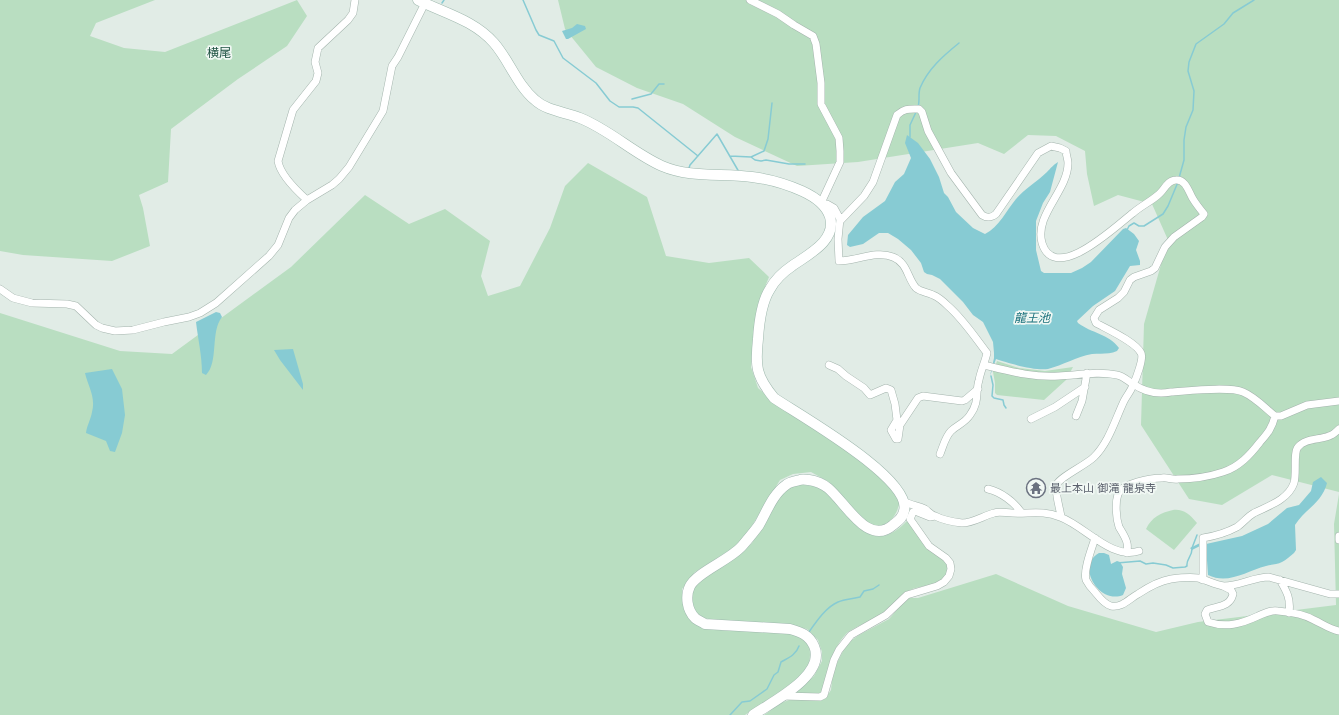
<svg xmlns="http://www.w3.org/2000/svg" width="1339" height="715" viewBox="0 0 1339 715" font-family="'DejaVu Sans','Noto Sans JP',sans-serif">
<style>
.green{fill:#b9dec1}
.water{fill:#87cbd3}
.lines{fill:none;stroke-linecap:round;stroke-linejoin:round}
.stream{stroke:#87cbd3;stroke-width:1.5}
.street-casing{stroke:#a4b4ad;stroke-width:8}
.secondary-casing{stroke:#9fb8ae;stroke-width:11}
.street{stroke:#fff;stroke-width:7}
.secondary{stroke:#fff;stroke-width:10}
.labels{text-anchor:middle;stroke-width:3.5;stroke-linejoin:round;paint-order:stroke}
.worship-label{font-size:11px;fill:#5b616d;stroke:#f1f8f4;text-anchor:start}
.neighbourhood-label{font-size:12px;fill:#1c5040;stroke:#f1f8f4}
.water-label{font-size:12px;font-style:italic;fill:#19707b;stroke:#f1f8f4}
</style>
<rect width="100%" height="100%" fill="#e1ece6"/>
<path class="green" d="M0 0H155L96 23 90 36 124 48 165 52 297 0 307 16 287 46 238 79 171 129 168 182 139 195 143 208 150 246 112 261 23 255 0 251Z
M558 0H1339V492L1272 475 1222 505 1189 499 1141 425 1144 324 1168 240 1152 204 1118 195 1094 206 1087 174 1085 151 1056 136 1028 135 1004 154 978 143 858 162 797 166 735 137 683 104 637 88 596 67 565 29Z
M588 163 647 197 666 256 709 263 749 258 769 277 758 304 753 338 751 367 758 388 774 402 845 447 895 491 900 502C895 518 893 520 879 527L866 522 829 482 811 472 793 474 780 480 748 532 733 548 695 572 682 589C683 600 684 616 694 622 701 627 711 629 720 630 742 633 789 626 806 641 810 645 810 650 810 655 810 664 806 671 800 676 783 691 763 702 745 715H0V313L120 351 172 354 291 267 365 195 409 224 445 209 490 241 481 276 488 296 520 286 550 228 565 186Z
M997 361 1019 368 1045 371 1073 367 1066 380 1044 400 997 395 995 393V383L993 372Z
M797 485C806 485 813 485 821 489 825 491 828 495 830 497 856 521 872 558 908 520L948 563C951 588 923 583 908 591 898 596 892 607 883 614 874 620 851 628 846 634 831 650 827 673 822 693L816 695H796L794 693 814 676 822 661V652L818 640 807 629 780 624 715 621 702 617 693 610 692 589 701 578 737 557 752 543 768 518 777 500 787 489Z
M1339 494V715H764L781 703 789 700 825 699 831 690 833 671 843 651 849 642 859 635 889 619 903 603 909 598H918L996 574 1068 606 1156 632 1198 622 1336 605 1334 524Z
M1173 510C1184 509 1189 514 1197 523L1174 550 1146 529C1152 517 1160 513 1173 510Z"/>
<path class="water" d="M577 24 585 26 586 29 568 39H566L562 31 572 28Z
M907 135 918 143 930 159 939 177 944 193 948 197 956 212 973 228 985 234C999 227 1006 211 1016 199 1024 189 1037 182 1047 172 1051 168 1053 165 1058 162L1050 192 1043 203 1036 221V250L1041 271 1044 273H1071L1082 268 1091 262 1123 229 1126 228 1134 234 1139 241 1136 250 1140 261V265L1130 266 1115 291 1093 306 1077 321 1078 323C1091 333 1109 334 1119 348L1117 351C1109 355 1101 353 1092 354 1076 357 1063 365 1048 369 1035 371 1008 363 996 359L990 376 994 358V353L993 342 983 322 973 315 963 302 940 279 932 275 927 274 924 272 921 263 911 250 898 239 888 233H879L863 244 850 247 847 245 848 235 863 217 885 201 895 182 904 174 911 158 905 143Z
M216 312 220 313 222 317C210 332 219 362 206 375L202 373C202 356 198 339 196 322Z
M293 349 303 384V390L280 360 274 350Z
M112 369 122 389 125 415 122 433 115 452 110 451 106 441 86 433C87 425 91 419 92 412 96 397 88 386 85 373Z
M1321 477 1327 483C1322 503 1305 509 1295 525L1296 550 1294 553C1290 556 1286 560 1282 562 1277 565 1271 564 1266 566 1247 571 1228 585 1208 575L1206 546H1200L1192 550 1190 548 1200 543 1206 544 1242 536 1268 524 1287 508 1299 505 1311 491 1313 482Z
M1099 553H1104L1109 555 1111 564 1117 561 1120 562 1123 567 1122 574 1126 588 1123 595C1100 605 1075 566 1099 553Z"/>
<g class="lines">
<path class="stream" d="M523 0 536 30 539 35 554 41 563 58 596 83 610 101 619 107H633L638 108 698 156
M442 3 444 0
M632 99 651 94 659 84H664
M918 107C920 101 918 94 920 88 928 69 943 56 959 43
M910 137V125L917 110
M730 156 751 157 764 151 768 139 772 103
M751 157 755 160 761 161 766 160 789 164H805
M689 168 690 165 717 134 739 172
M1179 178 1184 160V140L1186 127 1193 110 1194 91 1188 71 1189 62 1196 44 1224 24 1233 13 1254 0
M1127 230 1129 226 1134 223 1139 226H1144L1163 214 1168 206 1178 182
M991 376 993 385 992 396 994 398 1003 400 1004 405 1006 408
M1192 548 1197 535
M1117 563 1140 561 1146 564 1153 563 1166 565 1173 568 1185 567 1187 566C1186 559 1192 557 1192 549
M809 632C816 622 826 607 838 602 845 599 853 599 860 597L864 591 873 589 879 585
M730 715 742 702 750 701 767 689 774 675 778 672 781 662C788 658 796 655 799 646"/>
<g class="street-casing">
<path id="street" d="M750 0 778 14 794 25 813 36 816 44 821 83V104L839 138 840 151V162L821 203
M307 200C297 191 280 174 278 161L293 110 316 81 318 73 315 62 318 48 348 20 353 13 355 0
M823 206 827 204 834 208 840 219 838 239 839 261C856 261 877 250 893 257 908 263 907 278 916 288 921 292 927 292 933 295 938 297 944 302 948 306 963 319 974 336 987 353 985 362 981 370 979 380 975 393 980 401 970 415 965 423 957 425 951 431 945 437 943 447 940 454
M840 221 864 196 873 182 897 115C905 108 909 109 919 109L922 112 928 131 951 173 982 215C987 218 991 218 996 214L1038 153 1051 146 1060 148 1066 151C1066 155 1068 159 1068 163 1068 191 1034 215 1042 243 1055 285 1116 226 1133 213 1141 206 1150 202 1158 195 1164 191 1167 180 1176 180 1186 179 1189 193 1193 199 1196 204 1200 209 1204 214L1202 217 1174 237 1165 247 1155 268 1151 271 1134 277 1130 280 1124 292 1118 298 1099 310 1094 318 1096 323C1107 329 1136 342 1141 353 1144 358 1136 379 1133 385 1131 391 1127 395 1124 401 1115 420 1109 442 1094 457 1086 465 1060 477 1057 484 1054 491 1060 508 1061 517
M0 289 13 298 32 303 67 304 76 306 96 325 102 328 115 331 133 330 164 322 189 317 200 313 216 303 269 256 278 245 289 218 295 210 307 200 332 185 339 179 349 167 383 111 392 66 398 57 425 3
M829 365 838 369 846 376 864 388 870 395 886 388 891 390 895 404 897 420 891 430 896 439H898L900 425 918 398 923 396 962 401 965 400 978 389
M984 365C1009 371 1034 378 1059 376 1079 375 1098 371 1117 375 1123 376 1128 381 1133 384 1145 392 1157 395 1171 392 1187 391 1229 386 1243 392 1255 397 1265 408 1275 416H1281L1307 405 1339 401
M1076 416 1082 401 1087 373
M1031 419 1055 407 1085 387
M988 489C1001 492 1014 502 1021 512
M905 502C911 505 918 506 925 509 928 511 931 515 935 516 943 520 953 522 962 523 973 523 983 516 994 513 999 511 1006 513 1012 513 1029 514 1043 510 1060 517 1085 526 1111 560 1139 551
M1339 536V540
M1095 538C1092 548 1083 570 1086 580 1088 584 1092 589 1095 592 1099 597 1104 604 1111 606 1122 608 1129 599 1138 594 1147 588 1159 581 1171 579 1179 578 1190 577 1198 578 1207 580 1215 585 1224 586 1239 586 1254 577 1269 577L1330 594H1339
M1127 553C1127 550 1128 546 1127 543 1126 538 1122 532 1119 527 1116 518 1115 503 1118 494 1122 483 1152 478 1162 478 1167 477 1172 480 1178 479 1193 479 1208 477 1223 472 1239 467 1250 455 1260 442 1268 433 1272 428 1275 416
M1203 580V538C1215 536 1226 533 1237 527 1243 523 1247 517 1254 513 1268 506 1288 500 1294 483 1297 473 1293 453 1298 447 1305 438 1320 440 1329 436 1333 435 1336 432 1339 429
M1280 580C1287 592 1291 599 1289 613
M1223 586 1231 590 1233 594C1230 607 1218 606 1207 610L1205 614 1208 622C1226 628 1241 624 1258 616 1265 613 1270 610 1278 611 1290 612 1304 614 1314 620 1323 624 1329 629 1339 631
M783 696 820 697 824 695 834 660 839 650 851 635 886 615 907 595 937 586 944 582 949 576 951 569 950 563 946 558 929 546 910 519 913 512 915 511 930 517 935 516"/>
</g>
<g class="secondary-casing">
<path id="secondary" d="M418 0C444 13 474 20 494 43 509 60 517 85 535 100 547 111 565 112 580 118 610 130 633 153 662 166 690 178 721 173 752 177 769 179 786 184 802 191 813 196 826 204 830 217 837 241 807 255 792 266 783 272 775 280 770 289 761 303 759 323 758 339 755 366 756 376 774 398 799 415 913 479 904 511 903 518 898 521 893 525 868 547 846 503 828 488 823 484 815 481 809 480 806 480 803 479 800 480 796 481 789 482 786 485 773 494 767 511 759 525 754 532 748 539 742 546 730 560 697 572 690 586 685 596 687 610 695 618 697 620 702 622 705 624L790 629C801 632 809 635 814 646 827 675 772 702 753 715"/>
</g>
<use href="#street" class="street"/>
<use href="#secondary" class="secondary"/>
</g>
<defs>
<g id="temple-ring" transform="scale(1)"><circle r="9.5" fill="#f1f8f4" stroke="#6b7280" stroke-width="1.5"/><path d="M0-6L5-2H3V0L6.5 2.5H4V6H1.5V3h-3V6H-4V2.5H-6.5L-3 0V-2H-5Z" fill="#6b7280"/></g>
</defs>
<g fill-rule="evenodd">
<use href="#temple-ring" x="1036" y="488"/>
</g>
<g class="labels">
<g class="worship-label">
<text x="1050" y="492">最上本山 御滝 龍泉寺</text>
</g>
<g class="neighbourhood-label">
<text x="219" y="57">横尾</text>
</g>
<g class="water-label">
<text x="1032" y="322">龍王池</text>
</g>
</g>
</svg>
